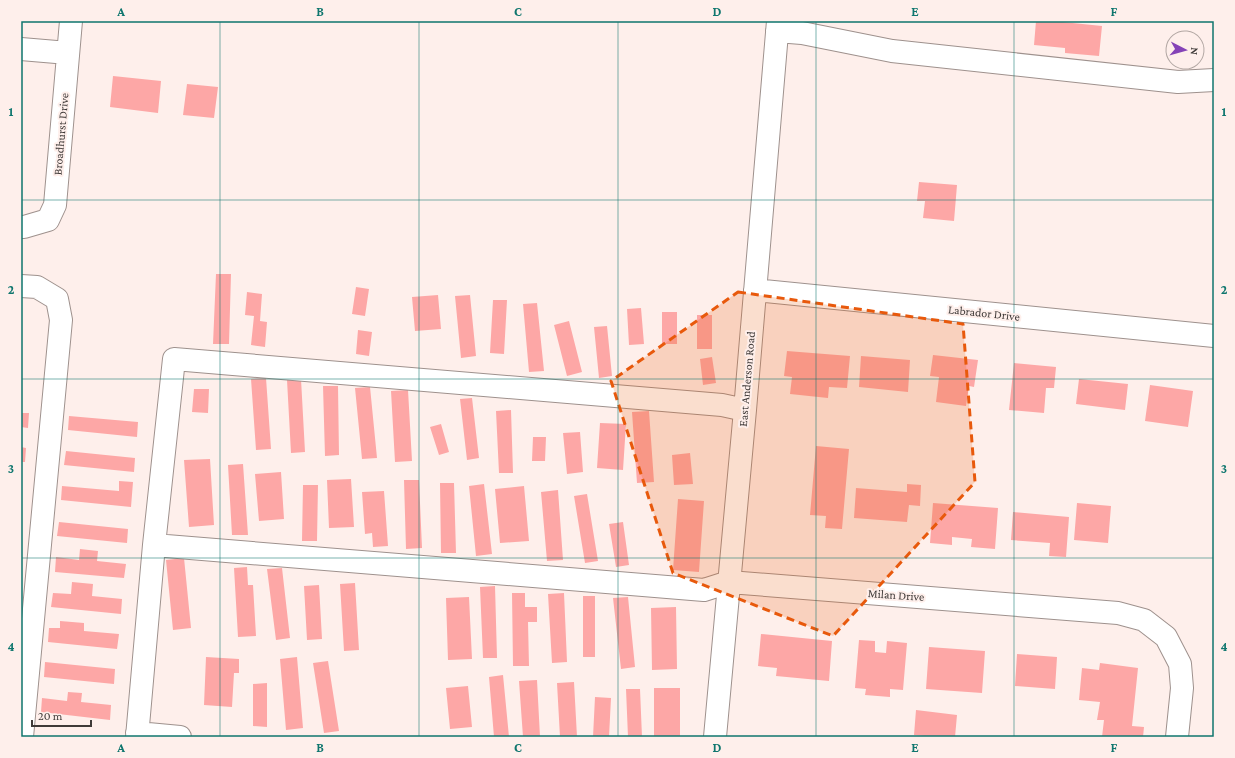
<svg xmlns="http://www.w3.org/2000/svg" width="1235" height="758" viewBox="0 0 1235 758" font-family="'Crimson Pro',serif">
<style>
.building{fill:#fda7a6}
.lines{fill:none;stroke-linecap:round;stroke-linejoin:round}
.minor-casing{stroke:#9e918d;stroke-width:24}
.minor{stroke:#fff;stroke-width:22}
.marked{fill:#e8590c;fill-opacity:0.2;stroke:#e8590c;stroke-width:3;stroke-dasharray:8 5;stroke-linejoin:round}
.grid{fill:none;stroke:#0f766e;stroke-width:1;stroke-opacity:0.55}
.labels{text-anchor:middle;stroke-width:4;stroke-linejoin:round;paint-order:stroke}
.street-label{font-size:12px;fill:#3f3a38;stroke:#feefeb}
.neatline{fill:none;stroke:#0f766e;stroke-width:1.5}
.grid-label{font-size:13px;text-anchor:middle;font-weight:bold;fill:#0f766e}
</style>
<rect width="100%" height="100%" fill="#feefeb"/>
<path class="building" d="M1036 21H1053L1102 26 1099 56 1065 53V48L1034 45Z
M113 76 161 81 158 113 110 107Z
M187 84 218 87 214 118 183 115Z
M919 182 957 185 954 221 923 218 925 201H917Z
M216 274H231L229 344H213Z
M356 287 369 289 365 316 352 314Z
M247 292 262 294 260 321 267 322 265 347 251 345 254 316 245 315Z
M438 295 441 329 415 331 412 297Z
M470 295 476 356 461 358 455 296Z
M493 300H507L504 354 490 353Z
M537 303 544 371 529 372 523 304Z
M641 308 644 344 629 345 627 309Z
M662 312H677V344H662Z
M697 315H712V349H697Z
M569 321 582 372 567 376 554 325Z
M607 326 612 376 599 378 594 327Z
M358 330 372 332 369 356 356 354Z
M787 351 850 356 847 388 829 387 828 398 790 394 792 377 784 376Z
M933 355 978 360 974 387 969 386 966 406 936 402 939 377 930 376Z
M861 356 910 360 908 392 859 387Z
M712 357 716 383 703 385 700 359Z
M1014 363 1056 367 1054 388H1046L1044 413 1009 410Z
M266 378 271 449 256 450 251 379Z
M301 379 305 452 291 453 287 380Z
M1079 379 1128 384 1125 410 1076 404Z
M1150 385 1193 391 1188 427 1145 421Z
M323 386H338L339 455 325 456Z
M370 387 377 458 362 459 355 388Z
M194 389H209L208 413 192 412Z
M408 390 412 461 395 462 391 391Z
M472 398 479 458 467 460 460 399Z
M511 410 513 473H499L496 411Z
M649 411 654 482 637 483 632 412Z
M21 413H29L28 428 21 427Z
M69 416 138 422 137 437 68 430Z
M600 423 626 424 623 470 597 468Z
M441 424 449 452 439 455 430 427Z
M580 432 583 472 567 474 563 433Z
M533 437H546L545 461H532Z
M816 446 849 449 842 529 825 528 826 516 810 515Z
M21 447 26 448 25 462H21Z
M66 451 135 458 134 472 64 465Z
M690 453 693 484 674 485 672 455Z
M210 459 214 525 189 527 184 460Z
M243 464 248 535H232L228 465Z
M281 472 284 519 259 521 255 474Z
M351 479 354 527 329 528 327 480Z
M404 480H419L422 548 406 549Z
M119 481 133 482 131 507 61 500 62 486 119 491Z
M440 483H454L456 553H441Z
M484 484 492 554 476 556 469 486Z
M907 484 921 485 920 506 909 505 907 522 854 518 856 488 907 492Z
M303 485H318L317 541H302Z
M524 486 529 541 500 543 495 489Z
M558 490 563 560 547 561 541 492Z
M384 491 388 546 373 547 372 533 365 534 362 492Z
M587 494 598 561 585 563 574 496Z
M678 499 704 501 699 572 673 570Z
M933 503 998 508 995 549 971 547 972 539 952 537V545L930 543Z
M1077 503 1111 506 1108 543 1074 540Z
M1013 512 1069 517 1066 557 1049 556 1050 543 1011 540Z
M59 522 128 529 127 543 57 536Z
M623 522 629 565 616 567 609 524Z
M80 549 98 551 97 561 126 564 124 578 55 572 56 557 79 560Z
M184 558 191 628 173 630 166 560Z
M247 567 248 585H253L256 636 238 637 234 568Z
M282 568 290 638 276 640 267 569Z
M72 582 93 584 92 596 122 599 121 614 51 607 53 593 71 594Z
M355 583 359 650 344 651 340 584Z
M319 585 322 639 307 640 304 586Z
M495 586 497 658H483L480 587Z
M512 593H525V607H537V622H528L529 666H513Z
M564 593 567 662 552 663 548 594Z
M583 596H595V657H583Z
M469 597 472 659 448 660 446 598Z
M628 597 635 667 621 669 613 598Z
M676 607 677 669 652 670 651 608Z
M60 621 84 623V631L119 634 117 649 48 642 49 628H60Z
M761 634 832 641 829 681 776 676 777 668 758 666Z
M859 640 875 641V652L886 653 887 641 907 643 903 690 890 689V697L865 695 866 689 855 688Z
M929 647 985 651 982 693 926 689Z
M1017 654 1057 657 1055 689 1015 686Z
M206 657 239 659V673H234L232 707 204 705Z
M297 657 303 728 286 730 280 659Z
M328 661 339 731 324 733 313 663Z
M45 662 115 669 114 684 44 677Z
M1100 663 1138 668 1132 726 1144 727 1143 737H1102L1104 720H1097L1100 702 1079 700 1082 668 1099 670Z
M503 675 509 737H494L489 677Z
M537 680 540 737H523L519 681Z
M574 682 577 737H560L557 683Z
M267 683V727L253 726V684Z
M468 686 472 727 450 729 446 688Z
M654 688H680V737H654Z
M626 689H640L642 737H628Z
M68 692 82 693 81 702 111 705 110 720 41 712 42 698 67 701Z
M595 697 611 698 609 737H593Z
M916 710 957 715 955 737H935L914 735Z"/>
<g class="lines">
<g class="minor-casing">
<path id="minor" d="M777 31 802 33 892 51 1178 82 1214 80
M21 49 68 53
M21 227H24L48 220 55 205 71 21
M21 286 37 287 57 299 61 320 22 737
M755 290 1214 336
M154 545 704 590 729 582 1118 613 1144 620 1166 637 1180 664 1182 688 1177 737
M137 733 180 737
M137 737 154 545 174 359 722 405 745 410
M715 737 745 410 778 21"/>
</g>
<use href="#minor" class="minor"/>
</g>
<path class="marked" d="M738 292 963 324 975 482 833 636 673 573 611 381Z"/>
<path class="grid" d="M220 21V737M419 21V737M618 21V737M816 21V737M1014 21V737M21 200H1214M21 379H1214M21 558H1214"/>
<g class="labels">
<g class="street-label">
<text transform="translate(61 134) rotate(-85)" y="4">Broadhurst Drive</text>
<text transform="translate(984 313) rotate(6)" y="4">Labrador Drive</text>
<text transform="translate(747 379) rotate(-85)" y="4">East Anderson Road</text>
<text transform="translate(896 595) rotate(4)" y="4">Milan Drive</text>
</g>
</g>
<rect width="1235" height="758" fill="none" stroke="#feefeb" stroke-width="44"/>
<g transform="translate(1185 50) rotate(96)"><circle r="19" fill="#feefeb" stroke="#b2a7a3"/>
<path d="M0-3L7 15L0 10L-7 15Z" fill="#8543b7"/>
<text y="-6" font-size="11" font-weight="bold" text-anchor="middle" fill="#3f3a38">N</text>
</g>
<path d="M32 720v6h59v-6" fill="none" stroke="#3f3a38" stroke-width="2"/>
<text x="38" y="720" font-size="12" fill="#3f3a38" stroke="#feefeb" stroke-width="3" paint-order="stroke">20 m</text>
<rect x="22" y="22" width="1191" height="714" class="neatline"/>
<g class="grid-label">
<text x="121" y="16">A</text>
<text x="320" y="16">B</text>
<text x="518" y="16">C</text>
<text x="717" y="16">D</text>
<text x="915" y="16">E</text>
<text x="1114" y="16">F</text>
<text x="11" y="116">1</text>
<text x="1224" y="116">1</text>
<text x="11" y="294">2</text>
<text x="1224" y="294">2</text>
<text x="11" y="473">3</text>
<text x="1224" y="473">3</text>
<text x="11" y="651">4</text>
<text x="1224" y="651">4</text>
<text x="121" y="752">A</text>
<text x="320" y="752">B</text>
<text x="518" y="752">C</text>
<text x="717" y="752">D</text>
<text x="915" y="752">E</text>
<text x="1114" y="752">F</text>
</g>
</svg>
